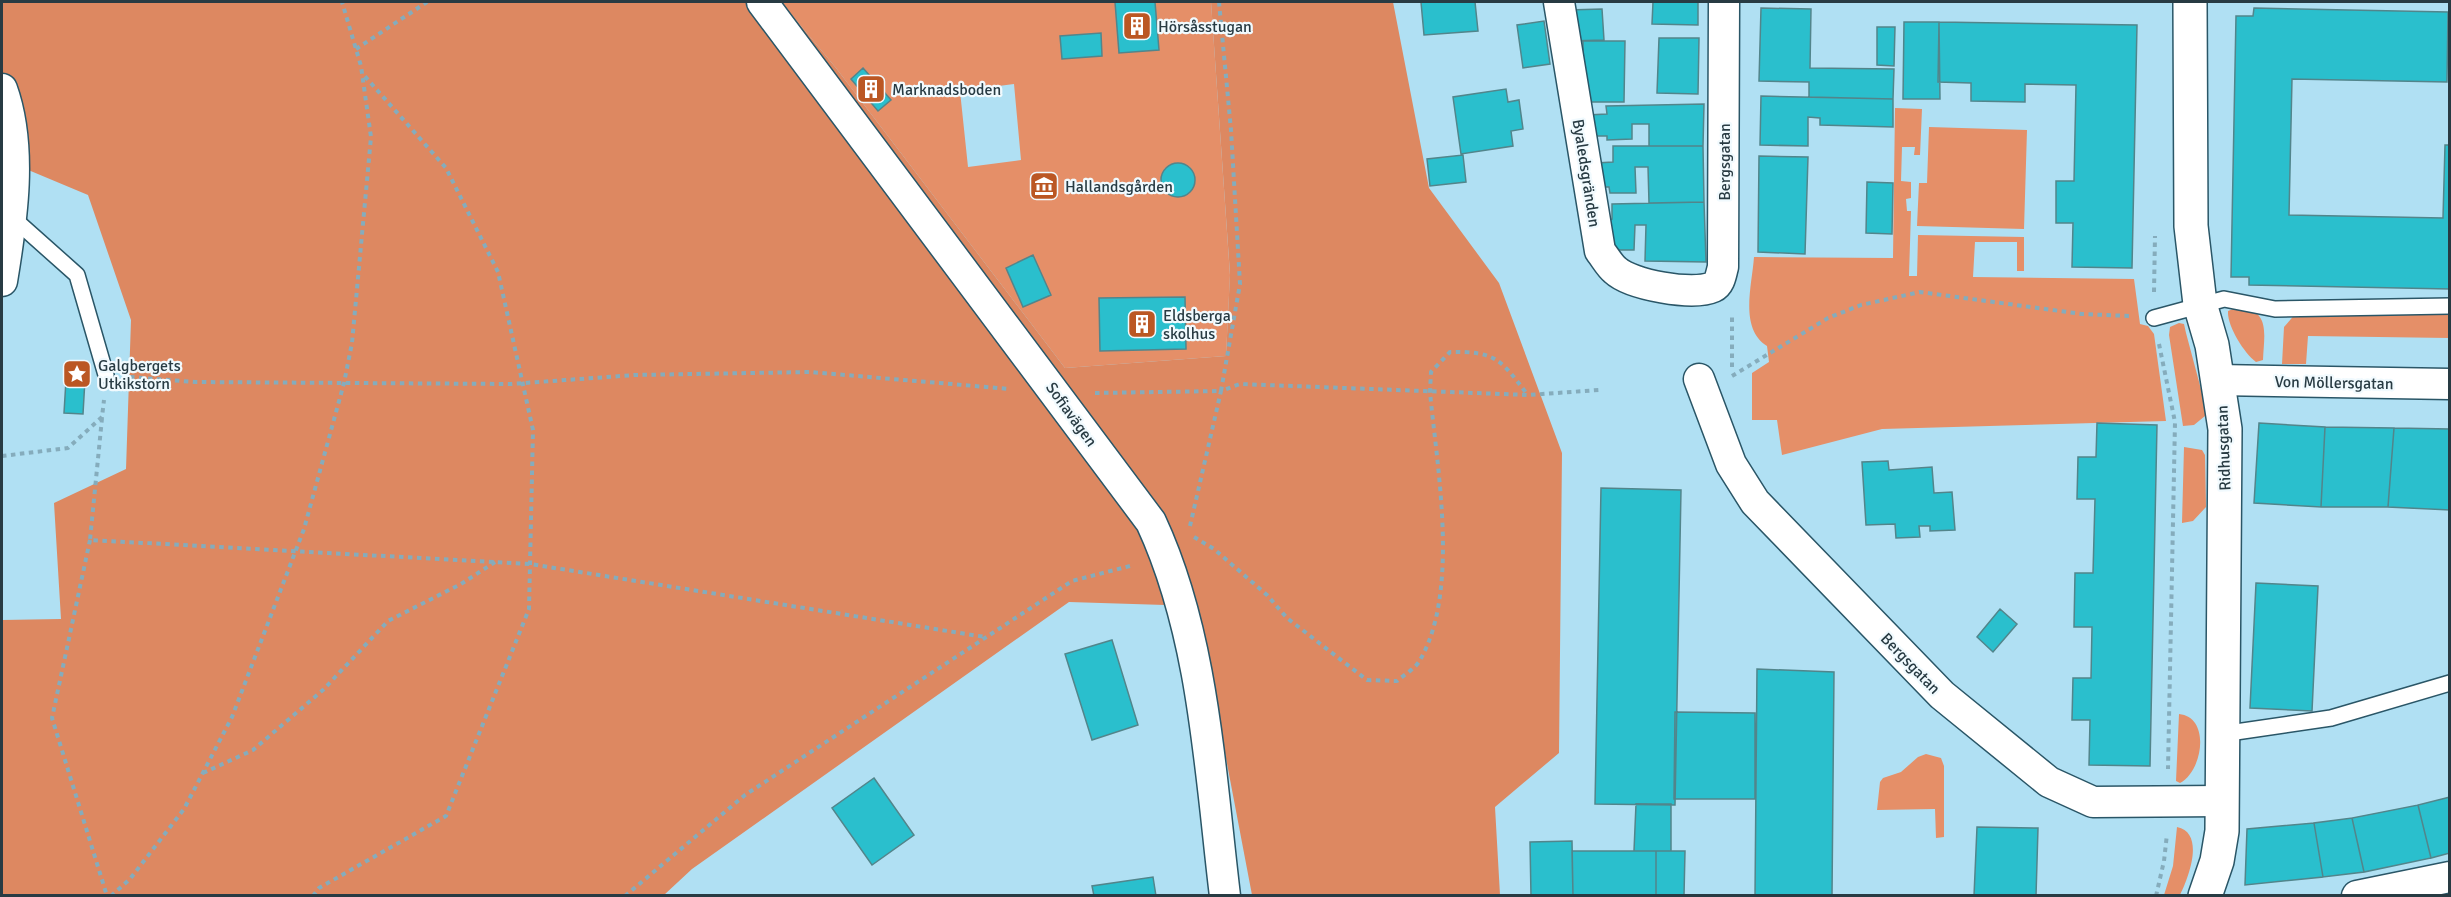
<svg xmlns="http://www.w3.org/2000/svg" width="2451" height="897" viewBox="0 0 2451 897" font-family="Signika,sans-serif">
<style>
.green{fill:#e58f68;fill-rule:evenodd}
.forest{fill:#dd8861}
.building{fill:#2abfcd;stroke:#52858b;stroke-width:1.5}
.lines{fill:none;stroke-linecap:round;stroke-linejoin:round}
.service-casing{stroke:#2a5667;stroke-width:18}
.minor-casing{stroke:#2a5667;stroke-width:33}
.tertiary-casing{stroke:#2a5667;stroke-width:36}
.path{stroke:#85acbc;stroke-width:4;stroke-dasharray:4.5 4.5;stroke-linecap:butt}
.service{stroke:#fff;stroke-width:15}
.minor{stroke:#fff;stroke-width:30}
.tertiary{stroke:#fff;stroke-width:33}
.labels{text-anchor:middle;stroke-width:4.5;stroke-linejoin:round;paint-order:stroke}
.poi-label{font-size:16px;fill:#283b43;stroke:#f1fafe;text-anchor:start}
.street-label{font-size:16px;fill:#283b43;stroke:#f1fafe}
</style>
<rect width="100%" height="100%" fill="#b0e0f3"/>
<path class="green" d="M781 2H1115L1119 52 1159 50 1155 2H1211L1230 275 1226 356 1065 368 836 68ZM1014 84 1021 160 968 167 960 91ZM1179 163 1190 167 1195 180 1189 193 1178 197 1165 192 1160 181 1165 168ZM1184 297 1186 349 1100 351 1099 298Z
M1895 108 1922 109 1920 155H1914L1915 147H1902L1901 181 1911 182V198L1906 199 1907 211H1911L1909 276H1917L1918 235 2024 237V271H2017V242H1975L1973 277 2134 279 2140 324 2148 326 2154 334 2166 421 1882 429 1782 455 1777 420H1752V373L1769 362 1767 346C1739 328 1752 286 1754 257L1893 258Z
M1929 127 2027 130 2024 229 1917 226 1919 183H1927Z
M2238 307C2271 310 2264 334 2263 360L2256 362C2244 353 2227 326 2228 311Z
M2297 312 2449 314V338L2308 336 2306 364H2282L2284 327Z
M2179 323 2184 324 2186 333 2206 408 2205 416 2194 425 2183 426 2169 335 2170 327Z
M2184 447 2202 450 2205 455 2206 507 2193 521 2182 523Z
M2179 714C2211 717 2203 771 2180 783L2176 781Z
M1926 754 1941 758 1944 766V837L1936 838 1935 809 1877 810 1880 782 1883 778 1901 772 1918 757Z
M2177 827C2206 833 2188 879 2180 895H2164L2173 866Z"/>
<path class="forest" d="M2 2H781L836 68 1065 368 1226 356 1230 274 1211 2H1393L1429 188 1499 283 1562 453 1559 753 1495 807 1500 895H1252L1197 606 1069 602 692 869 664 895H2V620L61 619 54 503 126 469 131 320 88 195 2 159Z"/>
<path class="building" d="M1115 2H1155L1159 50 1119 53Z
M1421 2H1475L1478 31 1424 35Z
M1653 2H1698V25L1652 24Z
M1761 8 1811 9 1810 68 1894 69 1893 99 1809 97V82L1759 81Z
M2254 8 2448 12 2447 82 2292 79 2289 215 2443 218 2445 145H2450V289L2249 285V277H2231L2236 16H2253Z
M1602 9 1604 40 1569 41 1568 10Z
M1544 21 1550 64 1523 68 1517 25Z
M1904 22H1939L1940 99H1903Z
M1939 22 2137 25 2132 268 2072 267 2073 223H2056V181H2074L2076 85 2025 84V102L1971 101V83L1938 82Z
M1877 27H1895L1894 66 1877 65Z
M1101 33 1102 56 1062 59 1060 36Z
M1659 38H1699L1698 94 1657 93Z
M1583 41H1625L1624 102H1583Z
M863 68 891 100 878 111 851 79Z
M1506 89 1508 102 1519 100 1523 129 1511 131 1513 146 1461 154 1453 97Z
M1761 96 1893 99V127L1820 125V118L1808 117V146L1760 145Z
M1704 104 1703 146H1649V124H1632V139L1607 140V136H1587V115L1607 114 1606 106Z
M1613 146H1703L1704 202 1649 203 1648 167H1635L1636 193H1610L1609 187H1597L1596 163 1613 162Z
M1463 155 1466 182 1430 186 1427 159Z
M1759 156 1808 157 1805 254 1758 252Z
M1161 180a17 17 0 1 1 34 0a17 17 0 1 1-34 0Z
M1867 182 1893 183 1892 234 1866 233Z
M1704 202 1706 262 1645 261 1646 225H1635L1634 250H1609L1606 220 1612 219V204Z
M1033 255 1051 295 1023 307 1006 268Z
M1185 297 1186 349 1100 351 1099 298Z
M68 374a7 7 0 1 1 14 0a7 7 0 1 1-14 0Z
M85 379 83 414 64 413 66 380Z
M2097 423 2157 425 2150 766 2089 765 2090 720H2072L2073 678H2091L2092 627H2074L2075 573H2093L2095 499H2077L2078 457H2096Z
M2259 423 2325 427 2321 507 2254 503Z
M2325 427 2394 428 2388 507H2321Z
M2394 428 2450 429V510L2388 507Z
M1888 461 1889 470 1932 467 1934 493 1952 492 1955 530 1930 531V526H1919L1920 537 1896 538 1895 524 1866 525 1862 462Z
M1601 488 1681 490 1675 805 1595 804Z
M2256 583 2318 586 2312 711 2250 708Z
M2000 609 2017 624 1993 652 1977 637Z
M1112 640 1138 725 1092 740 1065 654Z
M1757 669 1834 672 1832 896H1755Z
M1675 712 1755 713V799H1674Z
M874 778 914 835 872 865 832 808Z
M2450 797V853L2431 858 2418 805Z
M1636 804H1671V851H1634Z
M2418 805 2431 858 2364 872 2352 818Z
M2352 818 2364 872 2323 877 2314 823Z
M2314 823 2323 877 2245 885 2247 829Z
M1977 827 2038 828 2036 896H1974Z
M1572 841 1573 896H1531L1530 842Z
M1572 851H1656V896H1573Z
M1656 851H1685L1684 896H1656Z
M1153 877 1156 896H1094L1092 886Z"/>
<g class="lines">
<g class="service-casing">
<path id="service" d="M13 218 77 275 106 375
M2154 318 2224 299 2275 309 2450 306
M2222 734 2331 718 2450 683"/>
</g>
<g class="minor-casing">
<path id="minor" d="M762 2 1151 522C1204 636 1210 772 1225 896
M1559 2 1600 251C1605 257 1609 265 1615 270 1631 285 1693 296 1713 287 1720 284 1721 274 1723 267L1724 2
M2 89C23 147 12 221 2 281
M1699 379 1731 464 1755 502 1942 695 2049 782 2093 802 2221 801
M2218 380 2450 384
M2357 896 2450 877"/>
</g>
<g class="tertiary-casing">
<path id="tertiary" d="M2190 2 2191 226 2200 304 2212 345 2225 429 2222 831 2217 861 2205 896"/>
</g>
<path class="path" d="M356 49 427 2
M2154 292 2155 236
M2159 344 2175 422 2168 769
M1732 367V315
M1732 376 1828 318 1861 305 1920 292 2082 314 2129 316
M130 377 195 382 511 384 635 375 810 372 1010 389
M1095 393 1221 391 1240 284 1231 130 1219 2
M102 418 90 540 530 564 985 637
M2 456 68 448 102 417 104 400
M1190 526 1221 391 1240 384 1528 395 1599 390
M1194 537 1214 549 1267 595 1287 618 1367 680 1397 681C1404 675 1416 668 1420 660 1460 591 1437 468 1430 392L1431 372 1450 352C1496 351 1501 360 1527 394
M90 540 52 718 107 896
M203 773 253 750 323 690 388 621 461 584 495 562
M111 896 130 879 184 809 232 717 304 529 344 383 352 343 371 137 361 66 342 2
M313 896 319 888 446 816 529 609 533 430 498 272 446 168 362 73
M625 896 745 795 1072 581 1134 565
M2156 896 2164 861 2167 834"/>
<use href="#service" class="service"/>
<use href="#minor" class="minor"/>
<use href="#tertiary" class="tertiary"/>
</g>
<defs>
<g id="building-square" transform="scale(1.5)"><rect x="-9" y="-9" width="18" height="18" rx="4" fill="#bb5723" stroke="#f1fafe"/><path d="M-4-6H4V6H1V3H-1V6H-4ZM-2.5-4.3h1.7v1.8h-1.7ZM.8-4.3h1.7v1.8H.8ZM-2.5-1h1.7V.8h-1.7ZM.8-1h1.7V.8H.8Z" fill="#fff"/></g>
<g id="museum-square" transform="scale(1.5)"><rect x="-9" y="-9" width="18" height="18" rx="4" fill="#bb5723" stroke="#f1fafe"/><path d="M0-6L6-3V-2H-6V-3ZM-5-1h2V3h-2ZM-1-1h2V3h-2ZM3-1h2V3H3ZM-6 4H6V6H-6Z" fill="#fff"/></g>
<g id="sight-square" transform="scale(1.5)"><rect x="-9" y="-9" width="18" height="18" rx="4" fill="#bb5723" stroke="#f1fafe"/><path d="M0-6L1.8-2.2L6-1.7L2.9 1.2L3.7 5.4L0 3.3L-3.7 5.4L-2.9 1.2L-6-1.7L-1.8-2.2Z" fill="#fff"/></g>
</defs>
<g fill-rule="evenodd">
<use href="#building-square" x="1137" y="26"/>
<use href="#building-square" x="871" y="89"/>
<use href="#museum-square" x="1044" y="186"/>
<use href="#building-square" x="1142" y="324"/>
<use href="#sight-square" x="77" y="374"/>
</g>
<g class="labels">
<g class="poi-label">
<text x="1158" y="32">Hörsåsstugan</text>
<text x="892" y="95">Marknadsboden</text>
<text x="1065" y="192">Hallandsgården</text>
<text x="1163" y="321">Eldsberga<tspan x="1163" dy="18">skolhus</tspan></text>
<text x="98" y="371">Galgbergets<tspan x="98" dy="18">Utkikstorn</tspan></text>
</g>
<g class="street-label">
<text transform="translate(1724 162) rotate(-90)" y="6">Bergsgatan</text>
<text transform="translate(1587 173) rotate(81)" y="6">Byaledsgränden</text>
<text transform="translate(2334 382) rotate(1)" y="6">Von Möllersgatan</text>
<text transform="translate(1072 414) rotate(54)" y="6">Sofiavägen</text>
<text transform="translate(2223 448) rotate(-92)" y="6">Ridhusgatan</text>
<text transform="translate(1911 663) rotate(46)" y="6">Bergsgatan</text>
</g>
</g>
<rect width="2451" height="897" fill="none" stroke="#283b43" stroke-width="6"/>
</svg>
